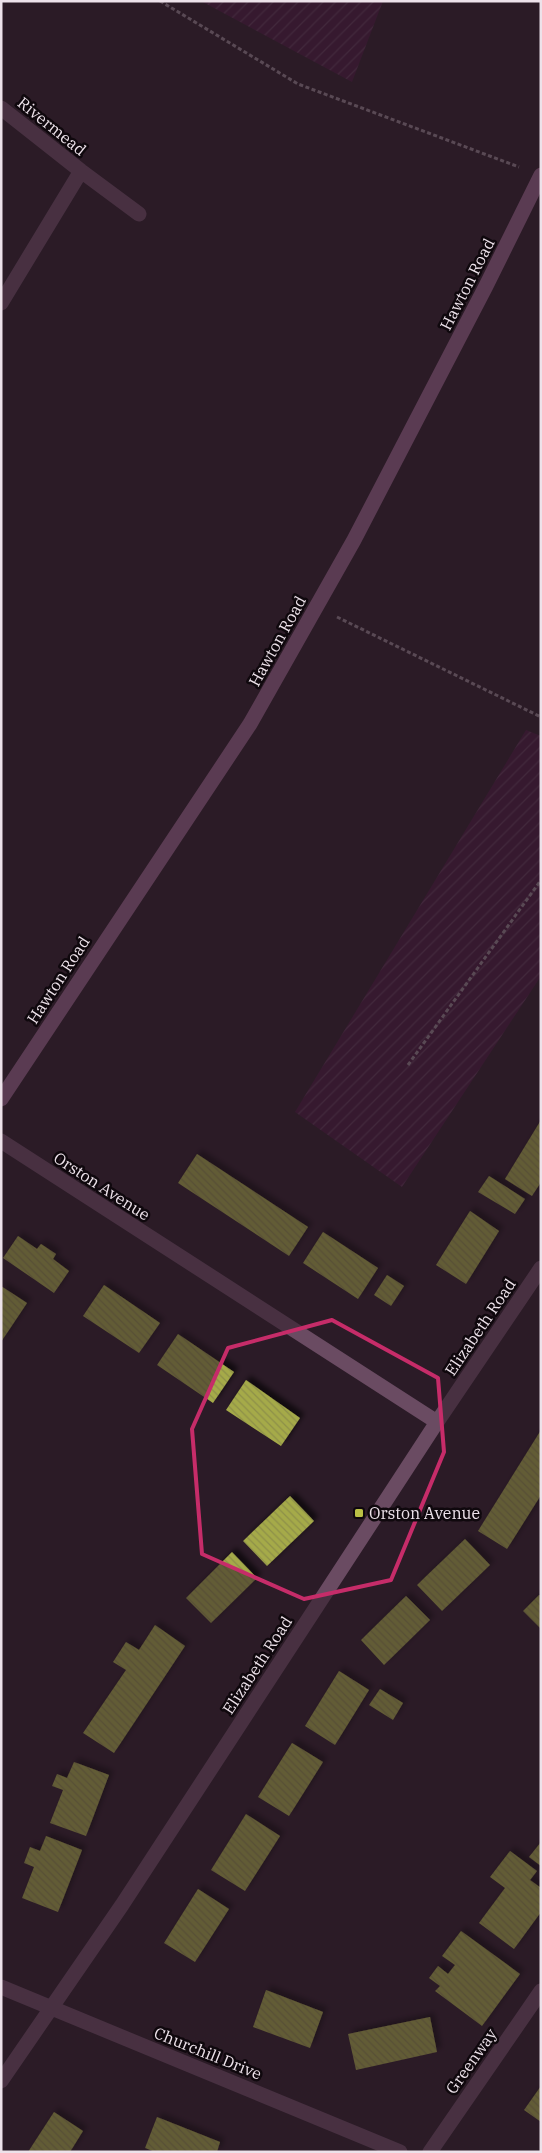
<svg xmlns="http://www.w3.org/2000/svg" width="542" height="2153" viewBox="0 0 542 2153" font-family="'IBM Plex Serif',serif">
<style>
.garden{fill:url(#garden-furrows)}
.building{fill:url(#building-back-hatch);filter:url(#shadow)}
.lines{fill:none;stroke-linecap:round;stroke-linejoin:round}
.path{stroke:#90828c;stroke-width:3;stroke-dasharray:4 2.5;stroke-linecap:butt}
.street{stroke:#6a4b62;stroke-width:15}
.secondary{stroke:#936287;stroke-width:15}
.marked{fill:none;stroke:#c62c69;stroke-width:4;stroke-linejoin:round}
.poi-dot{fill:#bac045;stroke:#0f080d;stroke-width:2}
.labels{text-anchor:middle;stroke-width:5;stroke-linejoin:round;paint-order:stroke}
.street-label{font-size:16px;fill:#ede2ea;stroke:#0f080d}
.poi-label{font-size:16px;fill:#ede2ea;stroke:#0f080d;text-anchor:start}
</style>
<defs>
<pattern id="garden-furrows" width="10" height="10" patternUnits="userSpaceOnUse" patternTransform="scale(1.25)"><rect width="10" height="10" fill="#43183a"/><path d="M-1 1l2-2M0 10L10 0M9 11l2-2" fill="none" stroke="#5e3957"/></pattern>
<pattern id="building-back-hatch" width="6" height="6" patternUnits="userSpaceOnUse" patternTransform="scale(1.25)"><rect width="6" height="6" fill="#a5aa48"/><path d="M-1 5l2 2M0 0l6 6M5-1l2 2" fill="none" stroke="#8e9048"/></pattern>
<filter id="shadow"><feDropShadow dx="4.5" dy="-4.5" stdDeviation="2.5" flood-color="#0009"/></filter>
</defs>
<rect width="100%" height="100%" fill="#2b1b27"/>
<path class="garden" d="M201 1H383L352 82Z
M526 730 541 736V976L402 1187 295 1112Z"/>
<path class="building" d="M541 1120V1182L532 1196 505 1179Z
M197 1154 308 1227 289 1256 178 1183Z
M489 1176 525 1199 515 1214 478 1192Z
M470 1211 499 1231 466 1284 436 1265Z
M323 1232 378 1268 358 1299 303 1263Z
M18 1236 37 1249 41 1244 56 1254 53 1259 69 1271 54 1293 3 1258Z
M387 1275 404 1286 391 1306 374 1295Z
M104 1285 160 1323 139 1353 83 1316Z
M1 1286 27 1303 1 1342Z
M178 1334 234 1372 213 1403 157 1365Z
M246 1380 300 1418 281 1446 226 1410Z
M541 1430V1495L507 1549 478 1531Z
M290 1496 314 1521 267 1566 243 1541Z
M465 1539 490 1565 442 1611 417 1585Z
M232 1552 257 1578 211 1623 186 1598Z
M539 1595 541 1596V1629L523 1611Z
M406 1596 430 1620 384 1665 361 1640Z
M155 1625 185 1646 114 1753 83 1733 126 1670 113 1662 126 1642 139 1650Z
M339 1671 369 1690 335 1745 305 1726Z
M380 1689 403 1703 393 1720 369 1705Z
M292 1743 323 1762 289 1816 258 1797Z
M74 1762 109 1775 86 1836 50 1823 63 1790 52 1786 57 1774 67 1778Z
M246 1814 280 1836 245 1891 211 1870Z
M46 1836 82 1850 58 1912 22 1898 34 1867 24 1863 30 1847 40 1851Z
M541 1842V1866L529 1857Z
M510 1851 537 1871 530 1880 541 1888V1912L514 1949 479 1923 505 1888 490 1877Z
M198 1889 229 1909 195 1962 164 1943Z
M461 1931 520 1974 482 2026 435 1991 440 1986 429 1978 438 1966 448 1974 455 1965 442 1956Z
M266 1990 323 2012 310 2048 253 2027Z
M430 2017 437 2052 356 2070 348 2034Z
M541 2086V2122L524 2110Z
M54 2112 83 2131 70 2152H28Z
M157 2117 220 2142 217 2152H155L145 2148Z"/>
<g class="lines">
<path class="path" d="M160 1 298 84 519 167
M337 617 541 717
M408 1065 541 880"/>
<path class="street" d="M1 108 81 171 139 214
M1 303 81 171
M1 1141 437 1422
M1 1987 400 2152
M1 2081 122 1905 437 1422 541 1268
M430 2152 541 1991"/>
<path class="secondary" d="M1 1099 250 724 354 540 486 286 541 175"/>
</g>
<path d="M0 0H542V2153H0ZM332 1320 438 1378 444 1452 391 1580 304 1599 202 1554 192 1429 228 1348Z" fill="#2b1b27" fill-opacity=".55" fill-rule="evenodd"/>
<path class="marked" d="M332 1320 438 1378 444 1452 391 1580 304 1599 202 1554 192 1429 228 1348Z"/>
<rect class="poi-dot" x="354" y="1508" width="10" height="10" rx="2.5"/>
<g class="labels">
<g class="street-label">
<text transform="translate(52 126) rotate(39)" y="6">Rivermead</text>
<text transform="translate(467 284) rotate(-63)" y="6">Hawton Road</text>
<text transform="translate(277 641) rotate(-61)" y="6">Hawton Road</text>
<text transform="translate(58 980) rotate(-57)" y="6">Hawton Road</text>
<text transform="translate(102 1186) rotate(33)" y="6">Orston Avenue</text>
<text transform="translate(480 1327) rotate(-56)" y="6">Elizabeth Road</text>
<text transform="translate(257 1665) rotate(-57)" y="6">Elizabeth Road</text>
<text transform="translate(208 2053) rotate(22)" y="6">Churchill Drive</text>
<text transform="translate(471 2061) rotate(-55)" y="6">Greenway</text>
</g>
<g class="poi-label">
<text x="369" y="1519">Orston Avenue</text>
</g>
</g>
<rect width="542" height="2153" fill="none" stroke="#ede2ea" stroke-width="5"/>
</svg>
